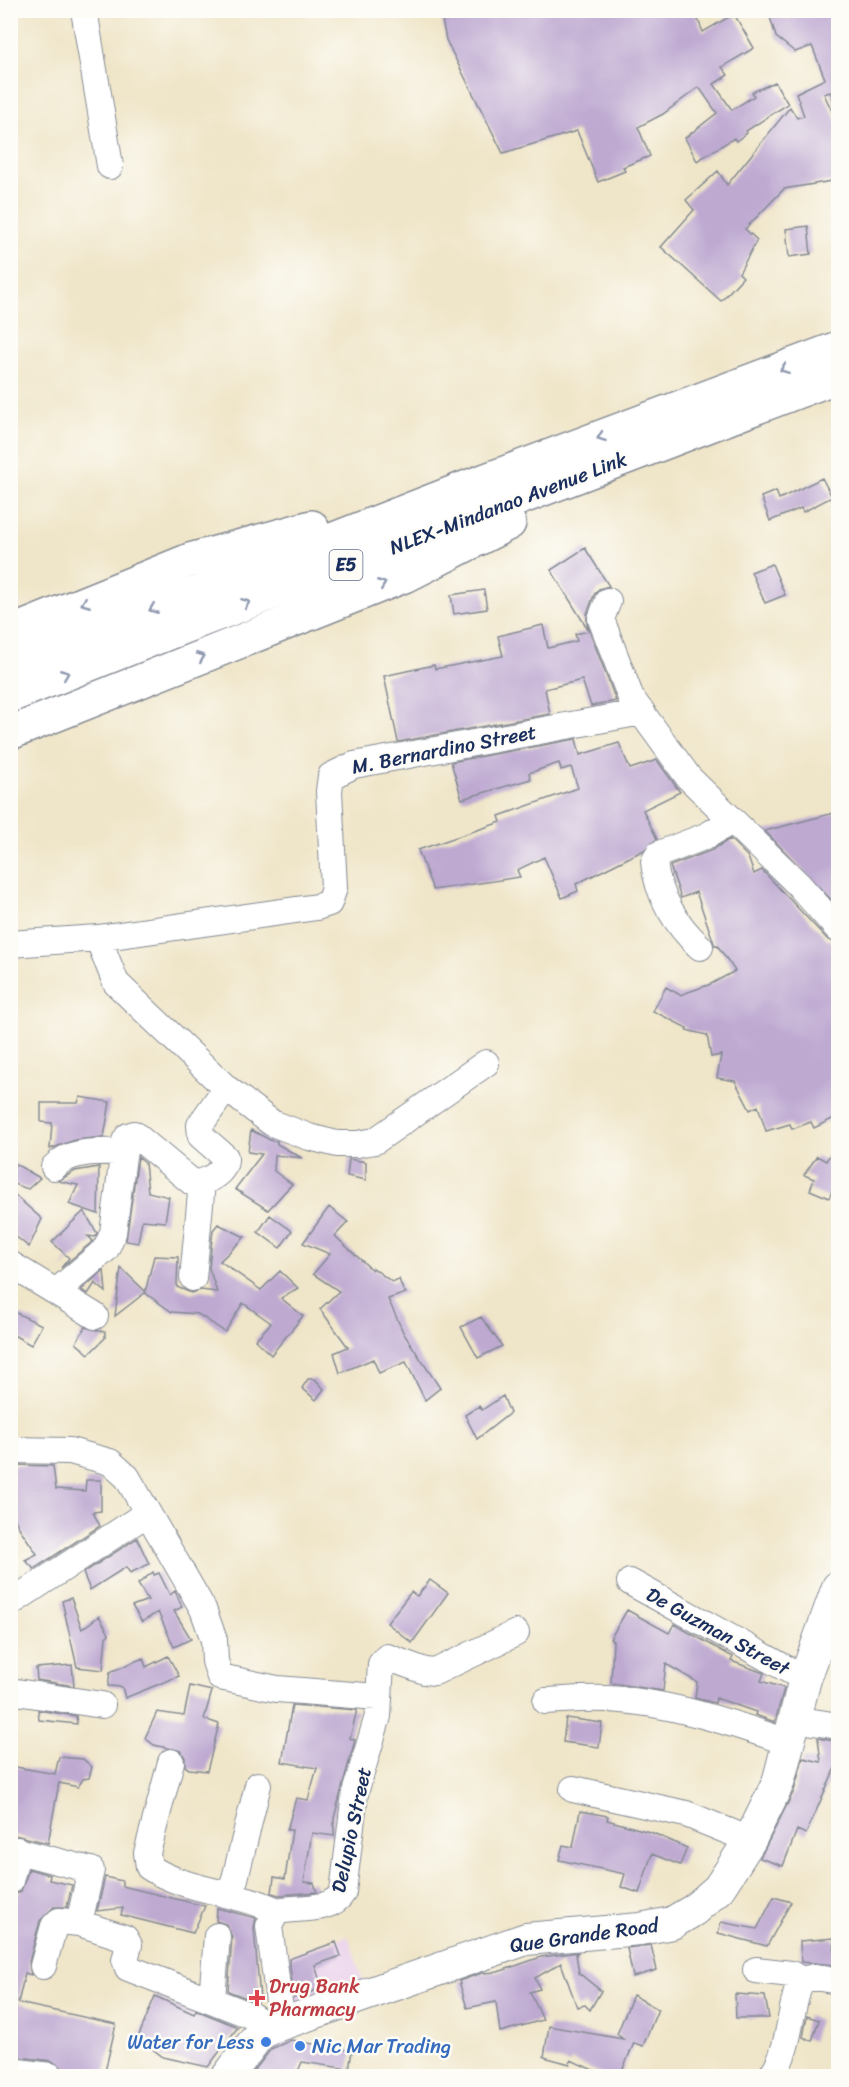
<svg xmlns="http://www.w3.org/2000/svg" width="849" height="2087" viewBox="0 0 849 2087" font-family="Sriracha,sans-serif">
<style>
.built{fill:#ead1ec}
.building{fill:#bea9d1}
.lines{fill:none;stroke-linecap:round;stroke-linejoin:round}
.minor-casing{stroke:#858a93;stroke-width:28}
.major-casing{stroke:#858a93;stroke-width:34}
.highway-casing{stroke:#858a93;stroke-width:36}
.minor{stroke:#fff;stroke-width:26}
.major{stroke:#fff;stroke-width:32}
.highway{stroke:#fff;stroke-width:33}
.oneway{stroke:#8d97ae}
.health-dot{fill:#e0444e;stroke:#fdfcf7;stroke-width:2}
.shop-dot{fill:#3f7fe0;stroke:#fdfcf7;stroke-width:2}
.labels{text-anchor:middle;stroke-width:5;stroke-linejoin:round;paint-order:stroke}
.shield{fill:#fdfcf7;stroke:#5f6c8c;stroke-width:1.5}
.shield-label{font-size:18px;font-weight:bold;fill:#1b2f5e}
.street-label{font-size:20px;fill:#1b2f5e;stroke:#fdfcf7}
.health-label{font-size:20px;fill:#be3a42;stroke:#fdfcf7;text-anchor:start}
.shop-label{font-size:20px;fill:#366cbe;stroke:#fdfcf7;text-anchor:end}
</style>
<rect width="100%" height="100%" fill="#fdfcf7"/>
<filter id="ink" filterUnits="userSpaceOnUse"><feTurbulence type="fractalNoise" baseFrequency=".0167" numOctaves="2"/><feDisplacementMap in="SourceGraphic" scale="12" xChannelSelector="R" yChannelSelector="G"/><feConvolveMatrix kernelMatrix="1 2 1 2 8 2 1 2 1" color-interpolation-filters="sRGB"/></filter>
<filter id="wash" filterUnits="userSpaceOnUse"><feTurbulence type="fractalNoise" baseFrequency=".008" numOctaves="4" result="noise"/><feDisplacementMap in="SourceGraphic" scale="24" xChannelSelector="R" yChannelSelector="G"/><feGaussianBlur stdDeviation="1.35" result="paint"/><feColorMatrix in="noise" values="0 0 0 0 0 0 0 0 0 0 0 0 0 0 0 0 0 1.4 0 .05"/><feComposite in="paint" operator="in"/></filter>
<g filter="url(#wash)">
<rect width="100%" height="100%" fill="#efe5c8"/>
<path class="built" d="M348 1936 363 1982 294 2005 279 1959Z"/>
<g id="blocks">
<path class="building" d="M440 10H694L703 32 734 14 754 48 722 67 728 75 714 84 732 110 754 96 752 92 775 82 788 104 746 131 747 133 736 141 734 138 697 161 685 138 717 113 699 87 663 114 638 127 650 156 623 167 625 171 598 182 577 131 503 153 446 40Z
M768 10H832L838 30V111L830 92 824 94 838 124V180L784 189 745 229 757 240 739 273 743 277 721 301 661 247 694 210 686 200 718 171 727 185 790 107 797 118 804 116 796 93 825 79 812 46 795 52 776 37Z
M808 226 811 254 789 257 786 229Z
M822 478 832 497 803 512 801 508 770 521 761 497 776 491 779 499Z
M585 548 609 586 599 589 594 595 587 614V624L616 701 591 706 582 680 545 689 550 714 398 742 384 676 434 665 435 669 503 656 498 636 543 625 548 648 577 641 575 634 589 631 551 570Z
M772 564 785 595 765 603 751 572Z
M484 590 487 609 454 614 451 595Z
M576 739 580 755 619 743 630 769 657 760 680 792 643 810 657 839 644 850 576 884 578 891 562 898 544 857 517 870 520 877 433 890 418 850 501 822 499 816 578 788 571 767 561 770 559 763 529 773 531 779 462 799 451 762Z
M838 812V907L765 831Z
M730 839 748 857 754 874 762 870 827 939 838 944V1116L814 1128 811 1122 792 1129 790 1124 766 1131 758 1106 750 1110 735 1081 717 1078 721 1055 711 1057 707 1035 686 1030 687 1028 653 1011 666 987 680 995 711 984 735 971 717 945 715 946 696 892 681 898 670 866 712 850Z
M80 1097 110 1102 104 1137 75 1140 50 1149 52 1123 41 1122V1103H78Z
M251 1130 272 1141H277V1144L302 1158 275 1155 274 1171 292 1184 268 1210 235 1189 262 1154 248 1152Z
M838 1142V1190L834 1187 829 1198 810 1190 814 1179 804 1175 817 1156 826 1161Z
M138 1157 145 1163 148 1192 169 1197 165 1222 142 1220 138 1243 126 1241Z
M349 1159 366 1162V1180L347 1176Z
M10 1161 40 1178 28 1189 10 1183Z
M99 1167 98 1214 69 1204 78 1185 58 1181 75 1171Z
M10 1191 42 1219 29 1247 10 1232Z
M329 1207 348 1222 335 1236 372 1270 373 1268 392 1282 399 1279 403 1290 406 1293 388 1299 404 1334 440 1388 425 1400 406 1362 379 1373 373 1359 340 1373 334 1353 348 1347 320 1309 339 1291 313 1274 330 1254 303 1243Z
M84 1211 97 1233 95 1237 88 1236 93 1241 61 1268 69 1258 52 1242Z
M270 1215 292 1231 280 1248 258 1232Z
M218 1224 245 1237 220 1261 261 1290 280 1271 298 1288 281 1298 303 1316 271 1355 255 1340 271 1323 243 1303 225 1332 198 1314 172 1312 145 1293 154 1256 178 1257 177 1287 191 1293 201 1290 217 1292 209 1268 213 1230Z
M121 1268 146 1292 115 1316 118 1291Z
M104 1270 106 1292 95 1283 88 1294 81 1290Z
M10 1310 42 1325 31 1345 10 1333Z
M481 1317 502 1346 478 1358 461 1327Z
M85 1327 105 1332V1338L89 1354 76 1343Z
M308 1379H315L324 1389 316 1400 302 1388Z
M503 1396 510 1413 477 1439 465 1415 479 1406 482 1410Z
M14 1465 53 1466 56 1489 85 1491 86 1480H101V1511L93 1512 100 1526 34 1569 25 1560 37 1554 18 1526 10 1507V1475Z
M137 1538 149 1564 130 1573 126 1567 90 1590 83 1573Z
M153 1572 154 1575 159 1573 170 1595 175 1591 182 1607 174 1611 191 1639 174 1647 158 1612 142 1622 132 1606 148 1600 138 1584Z
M430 1580 448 1593 412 1643 387 1623 411 1592 417 1596Z
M71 1598 82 1629 99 1616 109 1634 106 1637 103 1670 77 1667 62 1601Z
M627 1610 669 1633 674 1624 733 1657 731 1661 764 1673 761 1681 784 1688 775 1722 755 1715 756 1712 716 1698 715 1703 695 1698 697 1682 666 1664 663 1691 611 1683 613 1641 610 1639Z
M168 1656 179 1676 125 1698 122 1687 108 1686 110 1672 143 1658 146 1667Z
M72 1665 74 1686 37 1680 36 1668Z
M190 1686 212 1691 204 1719 219 1724 207 1771 189 1769 185 1766V1758L181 1751 154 1745 145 1738 157 1712 184 1716Z
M292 1705 357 1710 350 1738 355 1740 334 1818V1836L312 1833 304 1882 314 1883 317 1892 279 1895 272 1893 274 1877 285 1879 292 1830H287L296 1798 308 1800 317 1768 282 1762Z
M38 1710 76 1716 77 1724 39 1720Z
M566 1718 602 1723 599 1747 563 1742Z
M818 1738 834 1741 838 1761 806 1834 797 1830 783 1866 760 1858 794 1791 803 1758 821 1762Z
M59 1757 83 1759 92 1767 89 1778 83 1779 78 1787 59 1783 48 1843 10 1834V1766L55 1774Z
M580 1811 608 1816 607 1820 653 1833 687 1848 680 1865 652 1854 639 1893 621 1887 625 1874 559 1860 563 1845 573 1847Z
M29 1869 50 1875 49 1880 72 1885 67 1907H54L40 1921 29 1962 31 1975 25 1973 18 2003 116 2024 104 2076 64 2070 52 2061 10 2056V1909L13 1896 21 1891Z
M105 1877 122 1881V1886L205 1906 193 1933 121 1915 123 1908 97 1911Z
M774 1897 791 1902 767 1946 718 1933 721 1922 757 1929Z
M217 1908 256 1918 254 1928 260 1998 257 2002 228 1991 232 1937 226 1924 216 1921Z
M834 1938 835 1965 801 1962 800 1941Z
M336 1942 341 1956 315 1965 322 1988 294 1998 289 1959Z
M651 1945 657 1970 633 1977 627 1948Z
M579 1952 576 1954 579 1973 601 1991 590 2010 585 2005 577 2007 561 1963 535 1978 540 1989 530 1992 543 2020 500 2032 496 2002 467 2008 459 1981 482 1973 498 1972 541 1957Z
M735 1994 765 1996 769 2018H736Z
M633 1995 658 2009 643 2046 634 2043 620 2076H606L571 2060 570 2064 544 2057 549 2026 623 2039 617 2034Z
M155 1996 194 2014 196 2010 238 2027 208 2067 163 2057 138 2038Z
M807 2016 819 2020 812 2041 803 2037Z
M291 2040 352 2051 349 2069 302 2062 296 2076H250L271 2049Z"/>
</g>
</g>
<g filter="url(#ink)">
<use href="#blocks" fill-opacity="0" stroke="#858a93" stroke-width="1.5"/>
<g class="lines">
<g class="minor-casing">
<path id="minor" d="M84 10 110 166
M608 601 601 619 631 698 689 778 798 884 838 929
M98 938 116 983 226 1088 272 1123 309 1137 337 1144H357L375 1141 486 1063
M10 944 98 938 317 907 329 903 334 888 329 791 331 776 354 765 642 712
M700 947C676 925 657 894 654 862L659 854 706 836 732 821
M54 1167C71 1149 101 1152 124 1152
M10 1264 95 1316
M193 1278 202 1183
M56 1292 106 1249 113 1233 125 1141 128 1136 134 1134 193 1183C206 1183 226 1173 225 1157L201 1136 200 1125 226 1088
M10 1450 70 1451 110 1462 127 1477 203 1609 214 1640 215 1661 220 1677 277 1689 377 1697
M630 1582 805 1679
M10 1603 146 1514
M10 1691 102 1705
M546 1701C566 1700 586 1698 606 1699 666 1701 733 1723 790 1743
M795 1719 838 1726
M171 1762 147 1853 149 1867C187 1892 237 1891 277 1911
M573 1789 686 1814 750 1840
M10 1849 91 1870 79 1923
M10 1881 18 1850
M231 1895 258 1785
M43 1966 54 1926 59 1921 79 1923 125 1938 129 1945 125 1960 128 1968 252 2016 270 2028
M756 1970 791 1974 801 1980 815 1977 838 1981
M212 1999 217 1936
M282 2024 269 1926 277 1911C298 1906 331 1913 343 1892L355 1793 378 1716 381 1664 387 1657 425 1671 435 1672 516 1633
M10 2071 50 2076
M771 2076C792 2047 788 2012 801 1980"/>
</g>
<g class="major-casing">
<path id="major" d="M228 2076 258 2036 270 2028 526 1939 640 1929 672 1923 694 1910 719 1888 750 1840 778 1783 805 1679 838 1587"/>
</g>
<g class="highway-casing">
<path id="highway" d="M10 633 190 560 312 527
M10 666 462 489 838 348
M10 696 181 628 838 376
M10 733 409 574 509 523"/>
</g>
<use href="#minor" class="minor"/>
<use href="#major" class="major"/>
<use href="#highway" class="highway"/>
</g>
<defs><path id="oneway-chevron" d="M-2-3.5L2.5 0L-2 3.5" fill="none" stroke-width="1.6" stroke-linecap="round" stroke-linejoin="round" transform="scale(1.5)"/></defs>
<g class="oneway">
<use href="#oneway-chevron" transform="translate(784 369) rotate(159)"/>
<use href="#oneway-chevron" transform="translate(601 437) rotate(160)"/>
<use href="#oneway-chevron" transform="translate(382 584) rotate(-22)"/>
<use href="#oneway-chevron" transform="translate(85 603) rotate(158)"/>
<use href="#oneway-chevron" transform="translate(246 603) rotate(-21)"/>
<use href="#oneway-chevron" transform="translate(153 609) rotate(158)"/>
<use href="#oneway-chevron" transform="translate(201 657) rotate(-22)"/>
<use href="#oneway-chevron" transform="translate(65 674) rotate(-22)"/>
</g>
</g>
<path class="health-dot" d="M254 1989h6v6h6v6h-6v6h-6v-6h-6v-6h6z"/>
<g class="shop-dot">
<circle cx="266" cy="2042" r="6"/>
<circle cx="300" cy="2046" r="6"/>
</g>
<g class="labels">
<rect class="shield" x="329.5" y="550" width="33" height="30" rx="4.5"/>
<g class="shield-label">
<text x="346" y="571">E5</text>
</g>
<g class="street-label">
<text transform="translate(508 503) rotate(-21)" y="7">NLEX-Mindanao Avenue Link</text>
<text transform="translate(444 749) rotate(-11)" y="7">M. Bernardino Street</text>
<text transform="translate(718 1631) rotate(29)" y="7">De Guzman Street</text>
<text transform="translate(351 1830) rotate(-78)" y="7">Delupio Street</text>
<text transform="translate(584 1935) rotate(-8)" y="7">Que Grande Road</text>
</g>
<g class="health-label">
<text x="269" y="1993">Drug Bank<tspan x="269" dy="23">Pharmacy</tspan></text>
</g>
<g class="shop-label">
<text x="254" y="2049">Water for Less</text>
<text x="312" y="2053" text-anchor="start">Nic Mar Trading</text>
</g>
</g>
<rect width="849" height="2087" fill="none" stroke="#fdfcf7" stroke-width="36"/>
</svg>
